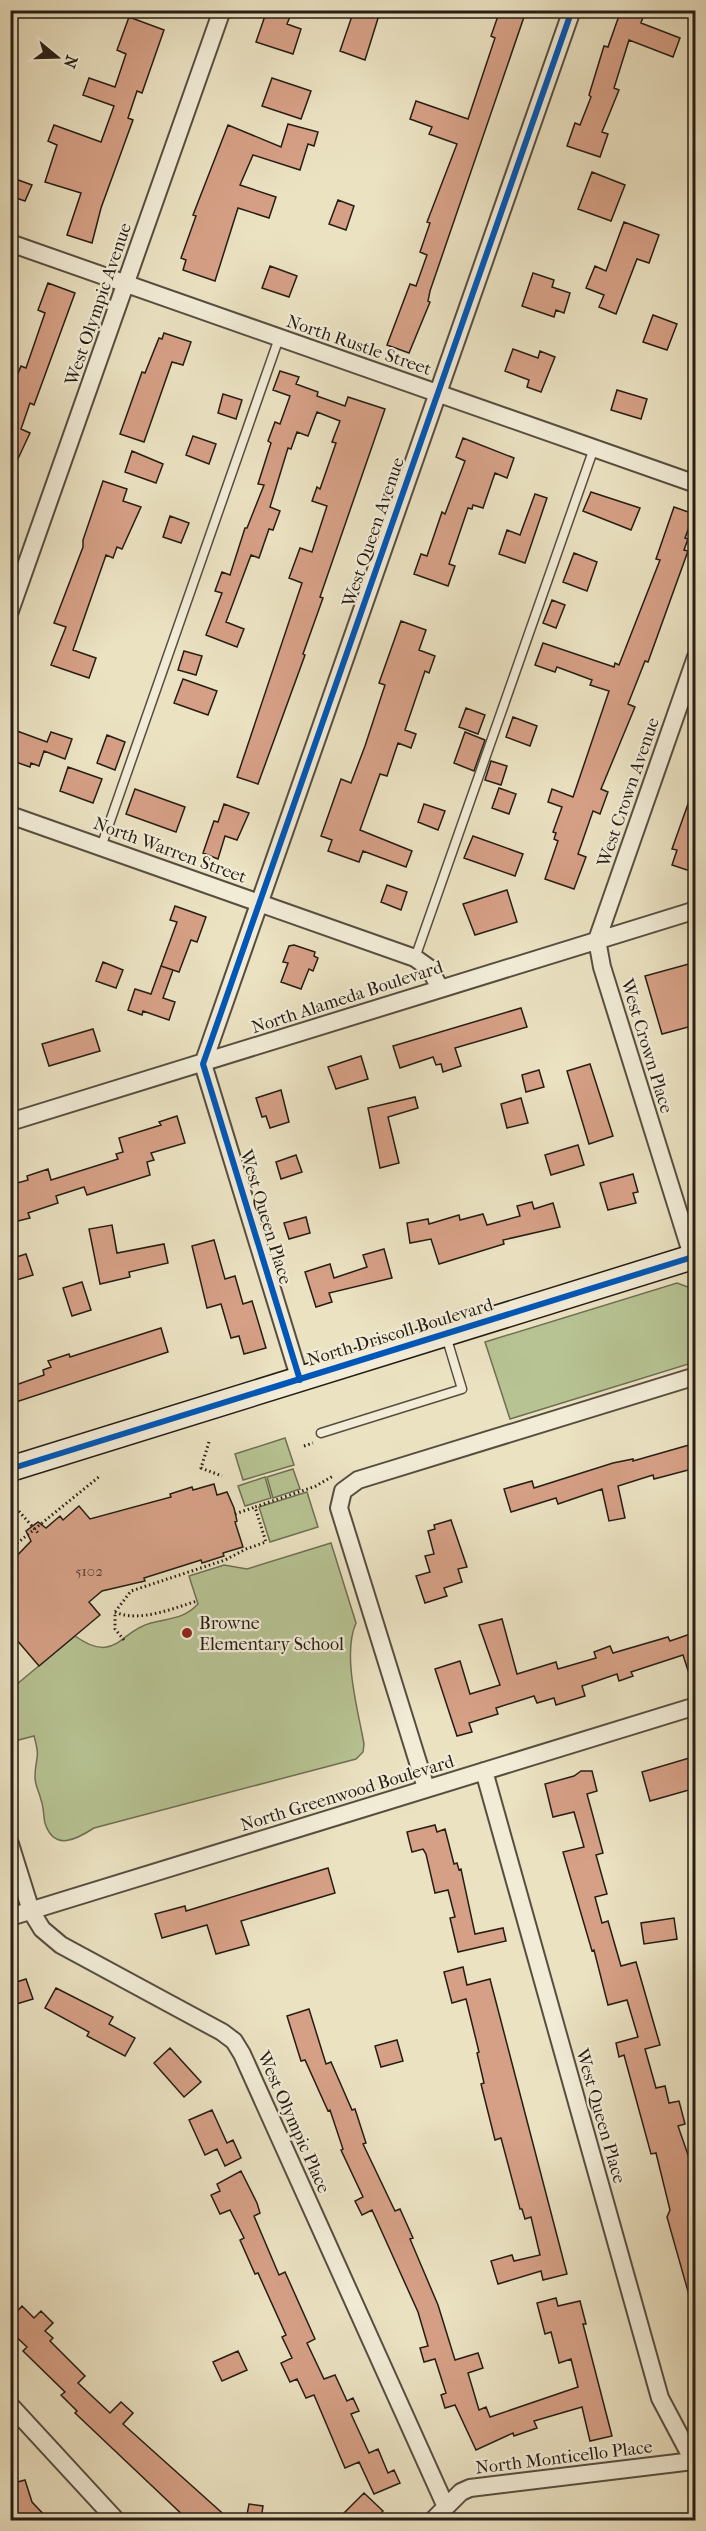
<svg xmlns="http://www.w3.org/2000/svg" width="706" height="2531" viewBox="0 0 706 2531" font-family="'IM FELL French Canon',serif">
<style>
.green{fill:#b7c393;stroke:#6e7054;stroke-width:1.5}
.building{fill:#d6a086;stroke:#261d14;stroke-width:1.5}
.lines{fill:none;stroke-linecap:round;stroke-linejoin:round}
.lane-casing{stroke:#574e40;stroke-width:11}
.street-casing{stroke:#574e40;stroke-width:20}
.secondary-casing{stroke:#261d14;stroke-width:27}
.path{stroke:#261d14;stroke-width:3;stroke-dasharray:1.5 3;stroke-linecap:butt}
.lane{stroke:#f2ecd7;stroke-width:8}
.street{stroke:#f2ecd7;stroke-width:16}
.secondary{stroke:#f2ecd7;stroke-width:24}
.cycleway-casing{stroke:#f2ecd7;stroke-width:10}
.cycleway{stroke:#0057b8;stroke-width:6}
.poi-dot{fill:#8f2418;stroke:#f2ecd7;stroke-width:2}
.labels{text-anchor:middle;stroke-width:4.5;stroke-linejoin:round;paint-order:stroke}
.number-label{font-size:15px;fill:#523e30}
.street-label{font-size:18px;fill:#261d14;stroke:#f2ecd7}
.poi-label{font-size:18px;fill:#261d14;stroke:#f2ecd7;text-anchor:start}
</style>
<rect width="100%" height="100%" fill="#ebe2c2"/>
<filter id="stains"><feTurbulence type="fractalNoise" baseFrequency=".00333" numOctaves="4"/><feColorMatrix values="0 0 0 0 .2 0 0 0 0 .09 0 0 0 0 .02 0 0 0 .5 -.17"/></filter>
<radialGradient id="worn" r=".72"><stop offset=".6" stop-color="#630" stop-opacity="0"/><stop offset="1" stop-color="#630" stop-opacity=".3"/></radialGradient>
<path class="green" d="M677 1283 688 1287 695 1303V1362L510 1419 485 1342Z
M285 1438 294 1465 243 1480 235 1454Z
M293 1469 300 1489 273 1498 267 1477Z
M265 1477 271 1498 245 1506 238 1486Z
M307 1492 318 1527 270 1542 259 1507Z
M331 1543 356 1623C342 1654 358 1710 364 1744L363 1752 356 1759 94 1828C77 1839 54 1852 45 1823 43 1815 44 1807 41 1800 39 1791 35 1786 35 1777 35 1757 41 1760 34 1736L11 1742V1689L75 1636C116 1665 119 1631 151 1623 170 1618 184 1619 198 1604L189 1576 224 1565 247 1569Z"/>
<path class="building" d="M267 10 291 14 287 24 301 29 293 54 256 42Z
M354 10 379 15 365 60 340 51Z
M500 10 525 14 430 291 428 301 430 302 409 353 387 345 410 284 416 286 427 255 420 252 430 223 427 222 457 144 429 134 432 127 410 119 416 101 468 119 495 38 491 36Z
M621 10H645L641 23 680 38 673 57 629 40 614 88 619 90 602 132 608 134 600 157 567 146 575 123 580 125 591 97 589 95 604 46 608 47Z
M129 17 164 30 142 93 137 91 128 118 133 120 101 208 92 243 67 235 81 193 45 182 57 145 48 141 54 125 101 142 114 106 83 95 89 78 115 87 126 54 117 50Z
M272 78 311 91 301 119 262 106Z
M288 124 318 132 314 146 308 144 300 170 253 155 240 185 276 197 269 218 238 208 215 281 183 270 186 260 181 258 196 216 193 215 228 125 281 147Z
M592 172 625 185 611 221 578 209Z
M10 177 32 185 25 201 10 196Z
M338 200 354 206 346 230 329 224Z
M624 222 659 235 649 263 637 259 616 314 599 307 604 295 586 288 595 266 606 271Z
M270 266 297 276 289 297 262 288Z
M533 273 554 280 552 287 570 293 564 313 556 310 554 317 522 306Z
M48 283 75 293 34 405 30 403 21 429 30 433 10 476V381L14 383 21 366 26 368 45 313 38 310Z
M653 315 677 324 667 350 643 342Z
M164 333 191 342 183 365 172 362 144 442 120 434 142 372 145 373 159 338 162 339Z
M513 349 538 358 540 351 555 357 541 392 527 387 529 380 505 371Z
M280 371 299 377 296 384 318 392 317 396 345 406 348 397 385 409 320 597 323 598 303 654 305 655 258 784 237 777 302 583 289 578 300 548 312 552 327 506 312 501 317 487 320 489 336 443 332 442 340 421 317 412 308 436 297 432 291 449 288 448 270 507 280 511 273 530 269 529 259 558 251 555 226 622 244 629 237 647 206 635 222 593 215 591 222 572 230 575 245 528H247L264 485 258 484 271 443 268 441 275 422 280 424 290 396 273 390Z
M617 390 647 399 641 419 611 410Z
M223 394 242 400 236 419 218 413Z
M193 436 216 444 209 464 186 455Z
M463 438 514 458 507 478 495 473 483 508 473 505 472 509 468 508 449 564 455 566 448 586 414 574 421 554 427 556 442 512 445 514 465 461 456 457Z
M132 451 163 464 156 483 125 472Z
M103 481 127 489 123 501 141 507 122 549 117 547 113 558 106 555 73 650 96 658 89 678 51 665 66 627 54 623 83 547V540Z
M591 492 640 508 631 530 583 511Z
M535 494 547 498 525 563 499 554 507 530 520 535Z
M674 507 694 514 685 538 688 539 684 550 688 551 648 662 645 661 628 704 635 707 601 789 608 792 600 814 593 811 578 854 586 857 574 889 545 879 558 841 554 839 556 833 553 832 562 807 548 802 552 789 573 797 609 691 590 685 592 680 557 667 555 672 535 665 543 643 614 667 615 663 619 665 660 560 656 559Z
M170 516 189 523 181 543 163 537Z
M574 553 597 562 587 591 563 582Z
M552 600 565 605 556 628 543 623Z
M401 621 426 630 419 650 435 656 429 673 425 671 407 724 405 730 416 734 411 748 398 743 387 776 380 774 360 830 412 851 406 867 363 851 359 862 328 851 332 840 321 836 341 779 351 783 365 746 385 685 379 683Z
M184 651 202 656 196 675 178 670Z
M183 679 217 691 208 715 174 703Z
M466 708 485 715 478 734 459 727Z
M513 717 537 726 530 746 506 737Z
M17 731 47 742 51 732 72 739 65 759 44 751 39 766 31 763 30 767 10 760V750Z
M465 732 485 740 474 771 454 763Z
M107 735 125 742 115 770 97 763Z
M491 761 507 766 501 785 485 780Z
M68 767 102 779 93 803 60 791Z
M499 788 516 794 509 814 492 808Z
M135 789 185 807 176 832 126 814Z
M693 790H696V873L672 865 677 850 672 849Z
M224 804 249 813 237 840 225 836 218 859 203 853 214 821 218 822Z
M424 804 445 811 438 830 418 822Z
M473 836 523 854 515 876 464 858Z
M387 885 407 892 401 910 381 902Z
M507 890 517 922 475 935 463 904Z
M175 906 206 917 197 942 191 940 179 972 161 966 177 922 170 920Z
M294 945 315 952 314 956 318 958 313 971 309 969 301 989 281 982 288 963 283 962 289 946Z
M103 962 123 970 116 988 96 981Z
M696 962V1025L662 1034 645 976Z
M161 966 173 970 163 998 175 1002 169 1020 143 1011 142 1015 128 1010 135 989 151 994Z
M521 1008 527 1027 455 1048 461 1066 443 1072 441 1064 436 1065 433 1057 400 1068 393 1046Z
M93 1029 100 1051 49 1066 42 1044Z
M361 1056 368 1079 336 1089 328 1067Z
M590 1064 613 1136 589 1144 567 1071Z
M539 1070 544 1087 526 1092 522 1075Z
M281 1090 289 1122 270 1128 266 1116 262 1117 256 1098Z
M415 1097 418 1108 388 1117 399 1163 380 1168 368 1108Z
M521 1098 528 1123 507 1128 501 1104Z
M177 1116 185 1143 151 1153 154 1160 147 1162 150 1175 87 1195 84 1187 56 1196 58 1203 28 1213 30 1218 10 1223V1185L28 1180 27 1176 48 1169 51 1180 118 1159 116 1154 123 1152 119 1138 161 1125 159 1122Z
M578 1145 584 1165 551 1175 545 1155Z
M296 1155 302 1172 281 1179 276 1162Z
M633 1174 638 1192 633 1193 636 1203 608 1210 600 1183Z
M532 1202 534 1209 553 1203 560 1227 503 1240 504 1244 439 1264 431 1239 410 1243 407 1223 428 1219 429 1224 459 1215 460 1220 483 1214 487 1225 520 1216 517 1206Z
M306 1217 310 1233 289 1239 284 1223Z
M112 1225 117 1253 164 1244 168 1263 129 1272 130 1277 100 1284 89 1229Z
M214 1240 225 1279 235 1276 243 1304 252 1301 266 1348 244 1354 239 1336 231 1338 221 1304 207 1308 192 1246Z
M384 1249 392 1278 329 1293 332 1302 316 1307 305 1272 330 1264 334 1278 367 1267 363 1255Z
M26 1254 33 1275 10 1282V1259Z
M82 1282 91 1310 72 1316 63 1288Z
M161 1328 168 1352 10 1404V1387L44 1375 43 1370 51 1367 48 1361 69 1354 70 1357Z
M696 1443V1468L654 1479 653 1475 618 1486 625 1518 609 1521 602 1489 558 1504 556 1498 511 1512 504 1489 532 1481 534 1488 613 1463 633 1459V1461Z
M214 1484 217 1495 227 1492 234 1508 237 1521 235 1522 243 1547 223 1553 224 1556 202 1563 201 1560 144 1578 145 1581 102 1591 89 1602 100 1615 39 1666 10 1632V1563L31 1541 26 1531 38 1522 46 1528 60 1516 63 1520 79 1506 90 1519 171 1497 170 1494 192 1487 193 1490Z
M451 1520 467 1567 458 1569 462 1582 444 1588 447 1596 425 1603 416 1576 430 1572 425 1556 434 1554 428 1531 435 1529 434 1525Z
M502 1619 517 1674 556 1662 558 1669 596 1658 594 1652 610 1646 613 1653 668 1637 670 1641 696 1632V1686H693L683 1655 631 1672 633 1676 619 1681 617 1674 582 1686 585 1696 556 1705 554 1698 537 1703 534 1696 496 1708 498 1714 469 1723 472 1732 457 1736 435 1669 460 1661 470 1694 500 1685 479 1625Z
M696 1756V1788L650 1801 642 1772Z
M581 1771H592L597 1791 587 1794 603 1853 596 1855 607 1894 595 1897 602 1923 608 1921 621 1966 636 1962 660 2045 645 2049 656 2088 665 2086 669 2103 679 2101 685 2124 678 2126 696 2178V2226L689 2228 696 2257V2301L691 2302 667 2217 670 2210 656 2153 651 2154 624 2055 619 2057 616 2043 638 2037 627 2000 608 2005 594 1950 592 1951 563 1852 584 1847 574 1812 553 1817 545 1784 574 1776Z
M435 1825 437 1832 445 1829 454 1864 457 1863 459 1870 461 1869 475 1934 503 1928 506 1941 458 1952 450 1918 455 1917 448 1890 435 1893 426 1854 423 1849 412 1852 407 1832Z
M328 1868 335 1893 241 1921 249 1945 216 1954 207 1925 162 1938 155 1914 185 1906 186 1911Z
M674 1918 677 1939 644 1944 641 1923Z
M463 1967 467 1985 490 1979 567 2274 543 2280 541 2271 498 2284 491 2261 512 2255 514 2261 540 2255 531 2217 525 2219 522 2209H520L501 2138 495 2140 481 2084 484 2083 477 2053 479 2052 466 1999 452 2003 444 1972Z
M26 1979 33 1999 10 2006V1984Z
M56 1988 113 2017 109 2024 135 2038 125 2056 87 2036 89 2032 45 2008Z
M309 2009 326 2064 331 2062 352 2110 355 2109 366 2143 363 2144 395 2211 400 2209 413 2238 410 2239 438 2305 455 2360 478 2353 483 2368 468 2373 479 2410 486 2407 490 2417 578 2387 571 2359 559 2363 551 2332 545 2334 537 2303 556 2298 558 2306 580 2301 586 2324H583L612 2436 590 2441 582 2407 534 2421 537 2428 514 2436 513 2433 476 2450 455 2405 445 2408 441 2395 446 2393 435 2359 424 2362 420 2348 428 2346 418 2312 372 2210 362 2215 355 2201 363 2197 341 2150 343 2149 330 2110 328 2111 305 2060 301 2061 287 2016Z
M397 2040 403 2061 381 2067 375 2046Z
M170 2048 201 2082 184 2097 154 2063Z
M212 2110 227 2143 233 2140 241 2158 225 2166 217 2149 205 2155 189 2120Z
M241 2171 257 2203 260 2213 254 2216 279 2275 285 2272 315 2339 307 2343 324 2379 335 2375 347 2401 353 2398 359 2411 351 2414 369 2453 378 2449 388 2473 394 2470 400 2483 374 2494 359 2462 345 2468 314 2395 306 2398 297 2379 290 2382 281 2363 292 2358 282 2337 286 2335 258 2273 255 2274 240 2240 244 2238 230 2210 220 2214 211 2195 220 2191 217 2184Z
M22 2306 34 2318 41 2311 53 2323 45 2331 53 2338 50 2341 85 2376 78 2383 110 2413 121 2402 133 2413 123 2424 230 2520H188L75 2413 77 2411 61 2395 65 2392 23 2351 27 2347 10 2331V2319Z
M238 2351 247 2370 222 2381 213 2362Z
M25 2480 32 2502 49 2520H19L13 2513 10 2484Z
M364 2493 383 2511 374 2520H337Z
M249 2504 263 2506 261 2520H246Z"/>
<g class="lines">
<g class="lane-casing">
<path id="lane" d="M101 847 279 338
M415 958 594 448
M321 1433 462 1389 446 1336"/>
</g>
<g class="street-casing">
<path id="street" d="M10 243 696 484
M10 611 222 10
M10 815 415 958 429 968 440 988
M10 1122 696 910
M695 1265 602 967 597 940 696 657
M300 1380 203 1064 572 10
M484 1771 660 2398 696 2466
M426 1788 339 1508 343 1491 358 1480 696 1376
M10 1844 31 1911 42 1929 61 1945 222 2032 234 2041 242 2054 446 2507
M10 1917 696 1706
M10 2405 116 2520
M433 2520 461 2492 470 2488 693 2461"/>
</g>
<g class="secondary-casing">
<path id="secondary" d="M10 1469 696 1256"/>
</g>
<path class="path" d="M209 1442 201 1468 222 1476
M304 1446 313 1443
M10 1501 39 1534
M235 1514 255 1507
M10 1549 100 1476
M115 1612C139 1623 174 1608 197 1601
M10 1638 16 1644
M124 1640 115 1629V1612L131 1591 225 1560 246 1549 266 1542 255 1507 316 1486 333 1476"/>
<use href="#lane" class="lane"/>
<use href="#street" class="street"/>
<use href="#secondary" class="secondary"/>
<g class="cycleway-casing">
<path id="cycleway" d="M300 1380 203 1064 572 10
M10 1469 696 1256"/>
</g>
<use href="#cycleway" class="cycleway"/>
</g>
<circle class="poi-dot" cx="187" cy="1633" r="6"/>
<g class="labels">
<g class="number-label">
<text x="89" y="1576">5102</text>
</g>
<g class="street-label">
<text transform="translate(98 304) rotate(-71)" y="6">West Olympic Avenue</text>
<text transform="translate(359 345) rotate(19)" y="6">North Rustle Street</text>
<text transform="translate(373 532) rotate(-71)" y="6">West Queen Avenue</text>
<text transform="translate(628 792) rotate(-71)" y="6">West Crown Avenue</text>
<text transform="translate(170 850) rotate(20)" y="6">North Warren Street</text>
<text transform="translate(347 997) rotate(-18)" y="6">North Alameda Boulevard</text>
<text transform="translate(647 1046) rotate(73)" y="6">West Crown Place</text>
<text transform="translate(266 1217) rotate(73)" y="6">West Queen Place</text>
<text transform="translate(400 1332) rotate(-17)" y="6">North Driscoll Boulevard</text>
<text transform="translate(347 1793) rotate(-17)" y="6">North Greenwood Boulevard</text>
<text transform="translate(601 2116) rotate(74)" y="6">West Queen Place</text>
<text transform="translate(294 2122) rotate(66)" y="6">West Olympic Place</text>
<text transform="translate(564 2457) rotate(-7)" y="6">North Monticello Place</text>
</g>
<g class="poi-label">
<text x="199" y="1629">Browne<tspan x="199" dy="21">Elementary School</tspan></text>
</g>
</g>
<rect width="706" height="2531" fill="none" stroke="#ebe2c2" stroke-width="36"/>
<rect x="12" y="12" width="682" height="2507" fill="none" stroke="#261d14" stroke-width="3"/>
<rect x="18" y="18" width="670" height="2495" fill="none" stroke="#261d14" stroke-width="1.5"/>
<g transform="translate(57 57) rotate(109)" stroke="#f2ecd7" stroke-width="4.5" paint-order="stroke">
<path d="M0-4.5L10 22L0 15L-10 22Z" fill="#261d14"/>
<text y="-9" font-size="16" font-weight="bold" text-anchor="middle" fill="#261d14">N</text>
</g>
<rect width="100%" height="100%" filter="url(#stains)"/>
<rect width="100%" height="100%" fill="url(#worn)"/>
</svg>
